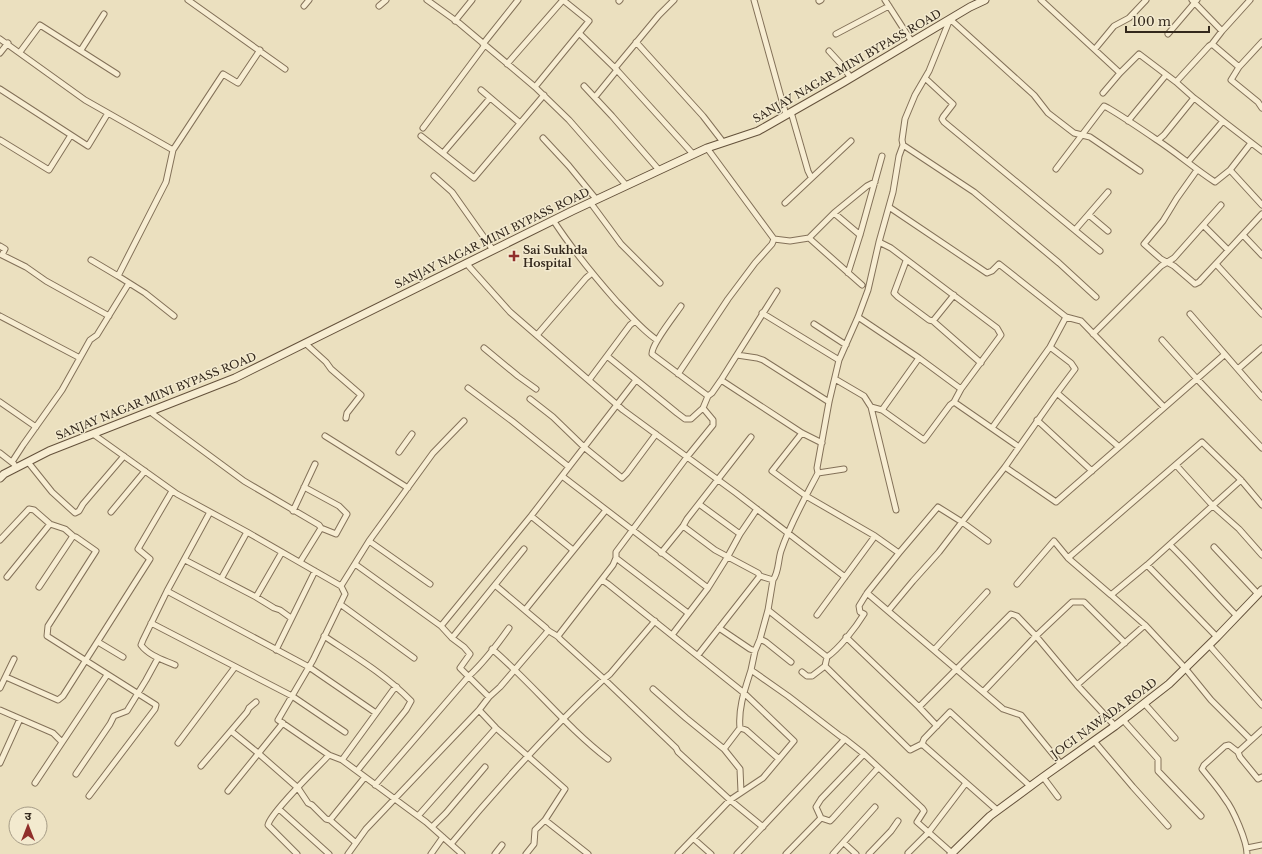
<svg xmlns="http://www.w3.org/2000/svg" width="1262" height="854" viewBox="0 0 1262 854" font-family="'Libre Baskerville','Noto Sans Devanagari',serif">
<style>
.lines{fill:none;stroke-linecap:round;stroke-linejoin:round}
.street-casing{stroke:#837159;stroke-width:7}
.secondary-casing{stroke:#65523c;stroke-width:9}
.street{stroke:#f7edd2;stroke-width:5}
.secondary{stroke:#f7edd2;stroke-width:7}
.poi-dot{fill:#902f2b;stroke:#f3eacf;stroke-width:1.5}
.labels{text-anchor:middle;stroke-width:3;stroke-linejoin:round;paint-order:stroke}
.street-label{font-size:11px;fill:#33281c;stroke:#f3eacf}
.poi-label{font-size:11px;font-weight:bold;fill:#33281c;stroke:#f3eacf;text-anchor:start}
</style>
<rect width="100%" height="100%" fill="#ebe0bf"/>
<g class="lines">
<g class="street-casing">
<path id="street" d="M188 0 285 69
M427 0 459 23 535 87 569 120 626 185
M754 0 786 115
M885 0 912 42
M1041 0 1120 73
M1192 0 1222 31
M619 1 620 0
M819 1 821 0
M304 6 309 0
M379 6 386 0
M455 21 472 0
M579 33 615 68 693 154
M836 34 889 6
M1168 34 1197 0
M0 39 85 100 173 150
M636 42 703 116 723 142
M1262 42 1239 67 1231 80 1258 102 1262 108
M483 44 518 0
M1212 44 1239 67
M1095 49 1114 26 1129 18 1146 0
M81 50 104 14
M829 51 840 63 851 78
M20 52 40 25 117 74
M0 53 8 43
M507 64 563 0
M615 68 659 15 674 0
M925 78 953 104 943 117 942 119 944 122 1100 251
M1176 82 1209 46 1212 44 1222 31 1250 0
M584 86 612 116 659 170
M535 87 589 21 563 0
M0 89 88 146 108 113
M481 90 520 123
M1103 93 1120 73 1139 54 1176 82 1194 98
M595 97 617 70
M791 112 808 171 811 177
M1128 121 1166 75
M423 128 485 45
M421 136 474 178 544 95
M543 138 569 166 596 199
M0 140 49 170 71 135
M1158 140 1164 135 1194 98 1198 101 1223 121 1262 151
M903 145 974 192 1059 263 1096 297
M707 148 774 239
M443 153 490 98
M1188 162 1223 121
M1056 169 1104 106 1108 108C1125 118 1141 129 1157 140 1177 153 1195 169 1215 182L1230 170 1251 143
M1197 170 1177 198 1163 221 1144 244 1161 259 1174 266 1195 284 1199 282 1262 214
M1230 170 1262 205
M434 176 452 192 493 250
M590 202 621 244 660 283
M785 203 851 141
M889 207 987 273 992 271 999 264 1066 317 1081 321 1164 407
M834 213 860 235
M1089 215 1108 231
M553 220C572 249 594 276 617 302 630 315 642 330 657 340
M1204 226 1228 250
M1075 230 1108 192
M1243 235 1262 255
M809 238 862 285
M0 246 5 249 2 255 26 267 46 281 109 316
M91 260 118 276 145 293 174 316
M906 261 894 293 898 297 929 320 933 321 981 363
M466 263 510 312 623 410 736 493 845 577
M1216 264 1262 314
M848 273 860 235 882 156
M118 276 166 182 173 150 223 74 238 83 260 50
M681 306C675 315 651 345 652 354L708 396
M762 313 839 360
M1190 314 1262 397
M0 316 80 358
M858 317 919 358 961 389
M933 321 954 295
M814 324 846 345
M1093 334 1161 266 1174 258 1221 205
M537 335 586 278 592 273
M1162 340 1197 379 1262 448
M305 343 326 362 331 369 361 395 347 413 346 418
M1050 347 1071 363 1075 369 1057 393 1119 447 1224 355
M484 348 518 376 536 389
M737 355 757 358 763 360 829 402
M607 356 677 413 685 419H691L703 408 708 396 712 393 721 380 777 291
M1238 369 1262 348
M678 374 728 299 755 263 772 244 774 239 790 241 809 238 834 213 867 186 875 182
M835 379 864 396 871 407 896 510
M589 380 630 325 635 321
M721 380 802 433 822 443
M468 388 512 421 569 467
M530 399 553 417 585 448 622 478 627 473 656 434
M0 402 36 427
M954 402 1019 447
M871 407 882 410 924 440 950 405 954 402 961 389 1001 335 997 328 891 248 879 242
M882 410 919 358
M149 411 244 481 319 525 321 528 336 534 347 514 339 506 304 487
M1037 420 1092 471
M992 428 1050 347 1066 317
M802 433 772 471 806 496 875 536 899 553 867 593 859 606 860 612 864 614C856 627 839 649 827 657L825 666 812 676H807L802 672
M93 434 177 494 247 532 341 586 345 594 313 660 278 720 329 755 342 760 426 822 462 854
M325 436 408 488
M399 452 412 434
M0 453 14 464
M12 462 23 445 62 390 90 340 97 335 129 283
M28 462 52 492 75 513 79 511 83 504 124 456
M1176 465 1213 506 1239 529 1262 555
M1005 467 1056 502 1119 447
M818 473 844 469
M562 476 708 588
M699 504 740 534
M293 511 315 464
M111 512 145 471
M210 512 167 591 309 667 376 713
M531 516 573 550
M683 526 715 550 758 573 760 576 773 580
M0 540 29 509 34 510 50 524 65 529 73 536 76 537 96 551 48 626 47 636 156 705 155 709 89 796
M369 541 430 584
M1170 545C1193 567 1214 593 1237 616
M1214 547 1258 594
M661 553 683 526 687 519 751 437
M899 553 938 507 962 522 988 541
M616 558 688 613
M1068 558 1202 442 1241 480 1262 505
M185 560 256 597 274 608 280 610 291 618
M300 562 321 528
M355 564 441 626 452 638 464 647 470 654 460 668 489 697
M1147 565 1217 637
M7 577 50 524
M221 579 247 532
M602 580 608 584 744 693 794 741 763 778 730 800 678 854
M1017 584 1054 541 1068 558 1111 595 1147 565 1241 480
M495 585 546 628C549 633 557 634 560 639L604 679 676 748 678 752 730 800 763 827
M341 586 369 541 433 453 464 421
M39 587 73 536
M167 591 143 640 141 645C149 656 164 660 175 665
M867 593 1003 709 1021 715 1061 764
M1111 595 1145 625 1185 668 1211 700 1251 740
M256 597 282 552
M340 604 414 658
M525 610 606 510
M768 610 827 657
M888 611 913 581 939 552 962 522 1005 467 1057 393
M817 615 875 536
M151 623 292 696 345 732
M441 626 531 516 636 380
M719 628 750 649 755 651
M672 635 708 588 728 556 740 534 757 509
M324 636C354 656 386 675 411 701L406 710 357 771
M558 636 613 565 616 558V552L687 457 713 425V420L703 408
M846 637 919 707 937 726
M452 638 524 549
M760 639 766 642 791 662
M98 642 123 657
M1209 645 1262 705
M492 649C533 684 566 727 608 759
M276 650 315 571
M934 650 987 592
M698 655 760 576
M825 666 910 750 922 744 924 739 950 712 1030 786
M751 670 755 651 760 639 768 610 773 580C779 572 778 560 781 551 790 524 805 498 818 473L817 468 829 402 839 360 858 317 868 290 879 242 893 192 899 156 903 145 902 140 905 119 915 95 929 71 950 19 1034 95 1048 113 1074 133 1090 137 1140 171
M6 677 58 700 63 696 150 559 138 549 172 491
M1077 685 1145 625
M0 688 14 659
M653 689 686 718 724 749 740 769 741 792
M983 692 1036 636 1072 602H1084L1125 643
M1144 703 1175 738
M919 707 1011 614 1017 616 1036 636 1077 685 1115 726
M0 710 53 733 62 742
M479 710 496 728 565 789 545 820 535 830 534 844 526 854
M1123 720 1158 759V771L1201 816
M740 728 746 730 779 759
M231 731 258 753 298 788 308 803 312 805 326 819 330 820 356 843
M1094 741 1133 787 1168 826
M178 743 235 667
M922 744 997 810
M724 749 740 728C738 708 745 689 751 670L788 696 840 736 845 739 864 754 922 808 924 811 917 822 952 853
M1238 752 1262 730
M864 754 821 799 816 807 821 818 830 821 833 818 878 768
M342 760 393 690 397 687
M0 763 20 719
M201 766 247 712 249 708 256 702
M76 774 110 724 114 716 127 711 146 680 158 658
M1043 777 1058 797
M35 783 107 675
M375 785 469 676C484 662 497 645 509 628
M228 791 283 723
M279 809 329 854
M418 816 496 728
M330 820 365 777
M545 820 588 854
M432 827 446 813 485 767
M694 839 711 854
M844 843 856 854
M451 844C499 786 549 731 604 679L610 674 655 621
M1247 848 1262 845
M908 853 928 833 966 783
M297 854 268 825C270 813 318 767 329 755
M348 854 366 829 479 710 489 697 500 687 548 631
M431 854 443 837
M495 854 502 845
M737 854 845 739
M786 854 821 818
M833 854 875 807
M869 854 891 831 898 821
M1247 854C1247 841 1233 809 1225 799 1218 788 1210 779 1202 769L1204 765 1225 746 1229 745 1238 752 1240 757 1258 779 1262 777"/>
</g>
<g class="secondary-casing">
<path id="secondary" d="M0 478 4 474 49 451 235 378 572 211 707 148 758 131 844 82 970 7 985 0
M951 854 990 816 1043 777 1115 726 1169 684 1217 637 1262 590"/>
</g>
<use href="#street" class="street"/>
<use href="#secondary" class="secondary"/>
</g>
<path class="poi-dot" d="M512 250h4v4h4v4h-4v4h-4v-4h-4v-4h4z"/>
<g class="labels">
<g class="street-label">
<text transform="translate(847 66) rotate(-30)" y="4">SANJAY NAGAR MINI BYPASS ROAD</text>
<text transform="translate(492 238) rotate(-26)" y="4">SANJAY NAGAR MINI BYPASS ROAD</text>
<text transform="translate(156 396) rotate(-22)" y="4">SANJAY NAGAR MINI BYPASS ROAD</text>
<text transform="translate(1104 718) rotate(-36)" y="4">JOGI NAWADA ROAD</text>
</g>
<g class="poi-label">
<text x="523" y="254">Sai Sukhda<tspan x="523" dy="13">Hospital</tspan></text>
</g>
</g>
<g transform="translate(28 826)"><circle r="19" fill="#f3eacf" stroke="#a69c87"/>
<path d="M0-3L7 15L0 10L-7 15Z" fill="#902f2b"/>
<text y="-6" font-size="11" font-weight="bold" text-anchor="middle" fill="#33281c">उ</text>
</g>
<path d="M1126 26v6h83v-6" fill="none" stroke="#33281c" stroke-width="2"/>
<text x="1132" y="26" font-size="12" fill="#33281c" stroke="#f3eacf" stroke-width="3" paint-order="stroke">100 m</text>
</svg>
